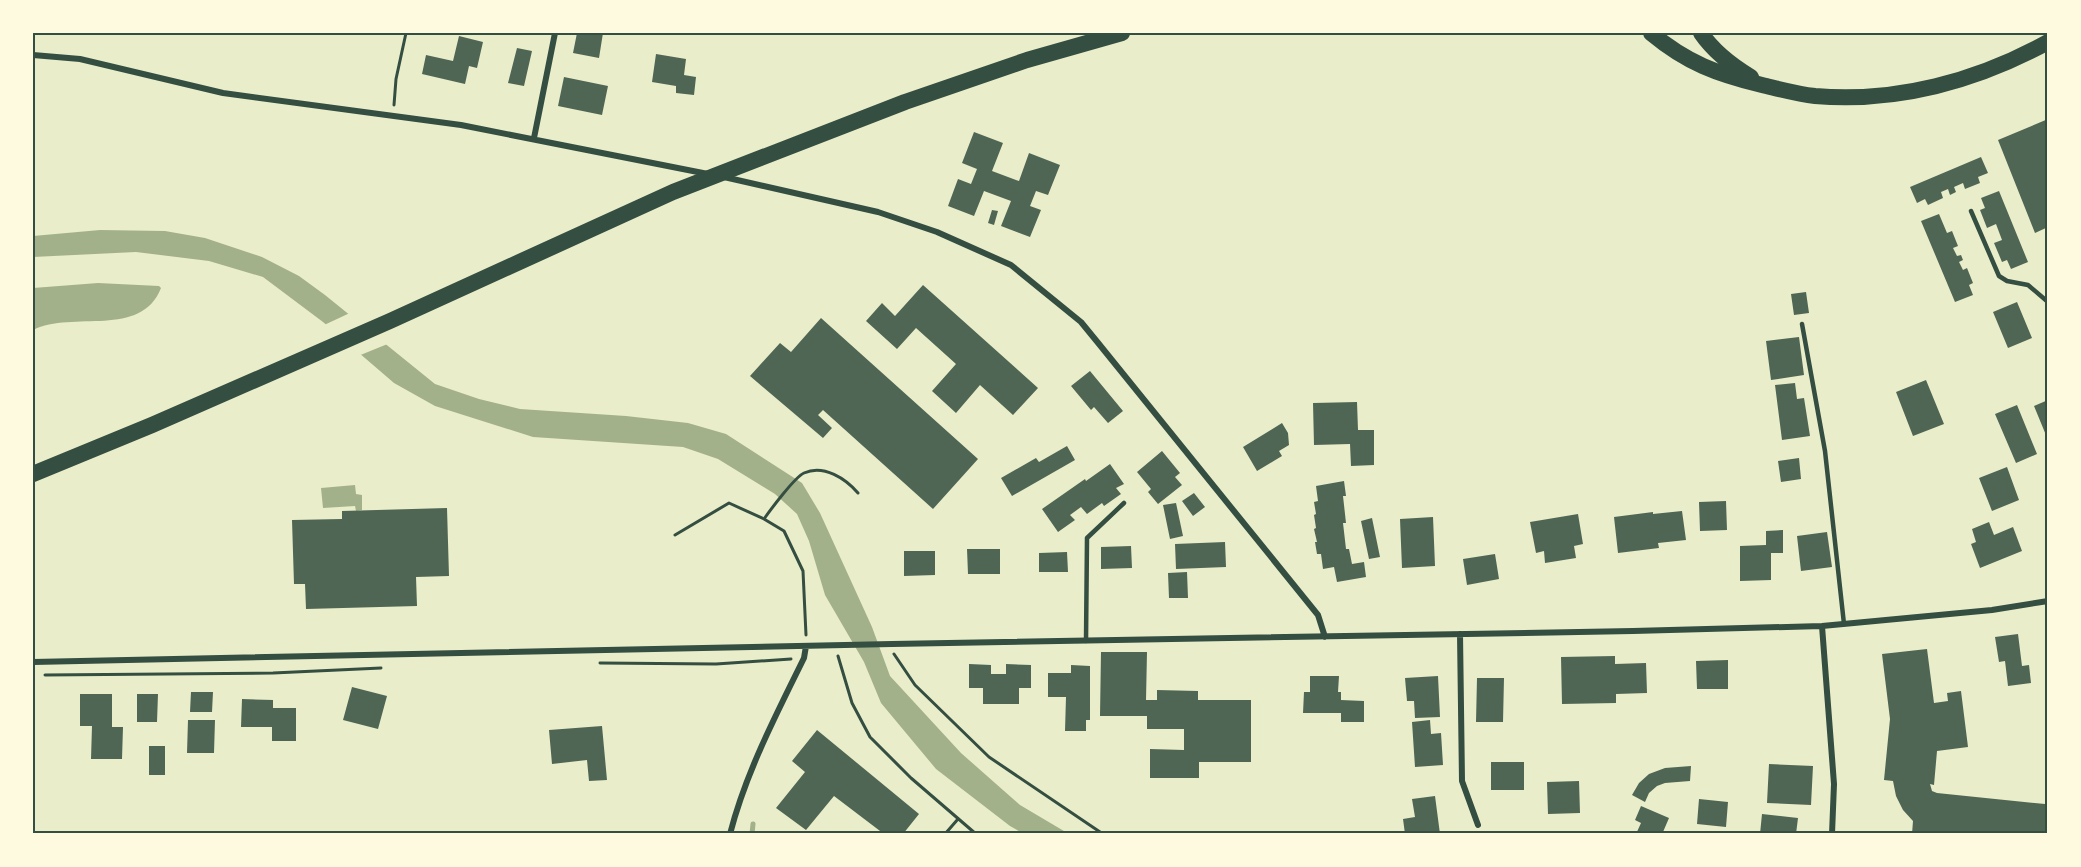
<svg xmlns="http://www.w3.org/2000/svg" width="2081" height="867" viewBox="0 0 2081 867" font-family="'Titillium Web',sans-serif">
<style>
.water{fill:#a3b18a}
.pier{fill:#e9edc9}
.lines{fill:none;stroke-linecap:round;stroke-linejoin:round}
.stream{stroke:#a3b18a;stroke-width:5}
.building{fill:#4f6655}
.path{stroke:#344e41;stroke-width:3}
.service{stroke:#344e41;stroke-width:4.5}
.minor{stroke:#344e41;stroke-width:6}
.trunk{stroke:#344e41;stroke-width:16}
.neatline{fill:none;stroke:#344e41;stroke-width:2}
</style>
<rect width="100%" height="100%" fill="#e9edc9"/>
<path class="water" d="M100 230 165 231 205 238 262 257 299 276 325 295 435 384 479 399 520 409 626 416 688 423 726 434 802 483 820 513 872 627 890 676 961 753 1020 805 1069 834H1024L1010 826 936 769 881 703 864 662 825 595 809 541 797 514 775 494 718 459 683 447 533 437 435 406 394 383 323 322 263 277 209 261 136 252 33 257V236Z
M98 283 159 286 161 288C141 339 73 310 33 330V288Z
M355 485 356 494 362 495V510L356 511 355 506 323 508 321 488Z"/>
<path class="pier" d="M352 312 390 343 358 356 322 326Z"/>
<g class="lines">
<path class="stream" d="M752 834 753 824"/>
</g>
<path class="building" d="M577 33H603L599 58 573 53Z
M459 36 483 42 477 68 469 66 465 84 422 74 426 55 453 61Z
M517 48 532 51 524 86 508 83Z
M656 54 686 59 684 75 696 77 694 95 676 93V86L652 82Z
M564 77 608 86 602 115 558 106Z
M2048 119V227L2035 233 1998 140Z
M974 132 1003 143 992 171 1019 181 1029 153 1060 165 1048 195 1036 191 1030 206 1041 210 1030 237 1001 226 1011 201 984 191 974 216 948 206 958 179 971 184 977 169 962 163Z
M1981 157 1988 173 1978 177 1980 183 1965 189 1963 183 1954 187 1956 192 1950 195 1948 189 1941 192 1943 198 1928 205 1925 199 1917 203 1910 187Z
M1999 191 2028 262 2011 269 2007 260 2002 262 1994 243 2002 240 1996 224 1987 228 1980 210 1985 208 1981 198Z
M992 210 998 211 994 225 988 223Z
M1939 214 1947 233 1952 231 1958 246 1953 248 1957 256 1961 255 1963 260 1959 262 1963 270 1967 268 1973 283 1969 285 1973 295 1955 302 1921 221Z
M923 285 1038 388 1013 415 980 385 956 413 932 391 956 364 916 328 897 349 866 321 882 303 895 316Z
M1806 292 1809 313 1794 315 1791 294Z
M2017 302 2032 338 2008 348 1993 312Z
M821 318 978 459 933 509 823 410 818 415 832 428 823 438 750 376 780 343 791 352Z
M1799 337 1804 375 1771 380 1766 341Z
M1090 371 1123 411 1108 423 1094 407 1091 410 1071 386Z
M1926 380 1944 424 1913 436 1896 392Z
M1795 383 1797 399 1804 398 1810 436 1782 440 1775 385Z
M2048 400V440L2034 406Z
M1357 402 1358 430H1374V465L1351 466 1350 444 1314 445 1313 403Z
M2017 405 2037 454 2016 463 1995 414Z
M1282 423 1288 433 1289 445 1279 451 1282 456 1257 471 1243 447Z
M1067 446 1075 460 1012 496 1001 478 1036 458 1039 462Z
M1162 451 1180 473 1175 477 1182 485 1158 504 1148 492 1151 489 1137 472Z
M1799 458 1801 479 1781 482 1778 461Z
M1110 464 1124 484 1116 488 1121 494 1104 506 1102 503 1087 514 1081 507 1070 515 1075 520 1058 532 1042 509 1085 479 1086 481Z
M2007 467 2019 500 1992 511 1979 478Z
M1344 481 1346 496H1343L1346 523H1343L1346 549H1349L1352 564 1364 562 1366 577 1337 582 1334 567 1323 569 1321 554H1317L1315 542H1317L1314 529 1316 528 1314 515 1316 514 1314 502 1318 501 1316 486Z
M1194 493 1205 507 1193 516 1182 501Z
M1726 501 1727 530 1700 531 1699 502Z
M1176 503 1183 536 1170 539 1163 505Z
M447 508 449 576 416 577 417 606 306 609 305 584H294L292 520 342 519V511Z
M1682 511 1686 540 1658 543 1659 548 1618 553 1614 517 1653 512V514Z
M1578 514 1583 544 1574 546 1576 558 1545 563 1544 551 1536 553 1530 522Z
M1433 517 1435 566 1402 568 1400 519Z
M1372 518 1380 557 1369 559 1361 521Z
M1989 522 1994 535 2013 527 2022 551 1980 568 1971 544 1976 542 1972 529Z
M1783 530V553H1771V580L1740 581V546L1766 545V531Z
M1827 532 1832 567 1801 571 1797 536Z
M1225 542 1226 567 1176 569 1175 544Z
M1131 546 1132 568 1101 569V547Z
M967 549H1000V574H968Z
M904 551H935V575L904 576Z
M1067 552 1068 572H1039V553Z
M1495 554 1499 579 1467 585 1463 559Z
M1187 572 1188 598H1169L1168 573Z
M2018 634 2022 666 2029 665 2031 683 2008 686 2005 661 1999 662 1995 637Z
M1927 649 1934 703 1948 701 1947 693 1961 691 1968 747 1937 751 1934 785 1930 784 1932 791 1937 793 2045 804V809H2048V834H1912L1913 821 1903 810 1896 796 1893 781 1884 780 1890 719 1882 654Z
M1101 652H1147L1146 700H1157V690L1198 691V700H1251V762H1199V778H1150V749L1184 750V729H1147V716H1100Z
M1615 656V664L1646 663 1647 693 1616 694V703L1562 704 1561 657Z
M1728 660V689H1697L1696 661Z
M969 664 991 665V674H1006V664L1031 665V688H1019V704H983V688H969Z
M1071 665 1090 666V720H1086V731H1065L1066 697H1048V673H1071Z
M1310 676H1339L1338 692H1341V700L1364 701V722H1341V713H1303L1304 692H1310Z
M1438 676 1440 717 1415 718 1414 701H1407L1405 678Z
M1477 678H1504L1503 722H1476Z
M352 687 387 696 378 729 343 720Z
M191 692H213L212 712H190Z
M80 694H112V727H123L122 759H91L92 726H80Z
M137 694H158L157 722H137Z
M242 699 273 700V708H296V741H272V727H241Z
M188 720H215L214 753H187Z
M1430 720 1431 734 1441 733 1443 765 1415 767 1412 722Z
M602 726 607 780 589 781 587 760 552 764 549 730Z
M817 730 919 814 903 834H884L834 796 806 830 776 808 805 772 792 761Z
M149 746H165V775H149Z
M1491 762H1524V790H1491Z
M1769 764 1813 766 1811 805 1767 803Z
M1691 766 1690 781 1665 783 1657 786 1649 793 1645 802 1632 795 1639 783 1649 774 1665 768Z
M1579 781 1580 813 1548 814 1547 782Z
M1435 796 1440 834H1405L1403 819 1415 817 1412 799Z
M1699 799 1728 802 1726 827 1697 824Z
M1641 806 1669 818 1663 832 1667 834H1636L1641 823 1635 820Z
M1762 814 1798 818 1796 834H1760Z"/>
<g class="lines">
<path class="path" d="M394 105 396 79 406 33
M764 519C771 509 795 477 804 473 824 464 846 479 858 493
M675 535 729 503 764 519 784 531 803 571 806 635
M894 654 915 685 989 757 1103 834
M838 656 852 703 870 737 911 778 976 834
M600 663 716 664 791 659
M45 675 273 673 381 668
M945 834 958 819"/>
<path class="service" d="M1971 211 1999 276 2007 281 2028 285 2048 302
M1802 324 1825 451 1844 624
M1086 641 1087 538 1124 503"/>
<path class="minor" d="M33 55 80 59 223 93 461 125 708 174
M534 138 555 33
M724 177 878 212 937 232 1011 265 1081 322 1099 344 1318 615 1325 637
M1822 626 1834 784 1832 834
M1460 634 1462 781 1478 825
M33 662 892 644 1633 631 1822 626 1992 610 2048 601
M730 834C746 772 776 715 804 658L806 646"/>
<path class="trunk" d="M1651 33C1687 63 1717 74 1762 85 1779 89 1797 94 1815 96 1897 103 1977 81 2048 42
M1701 33C1714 52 1731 65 1751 77
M33 474 152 425 390 321 673 192 905 102 1027 60 1122 33"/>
</g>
<rect width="2081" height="867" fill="none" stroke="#fefae0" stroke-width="69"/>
<rect x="34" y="34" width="2012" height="798" class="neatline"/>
</svg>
